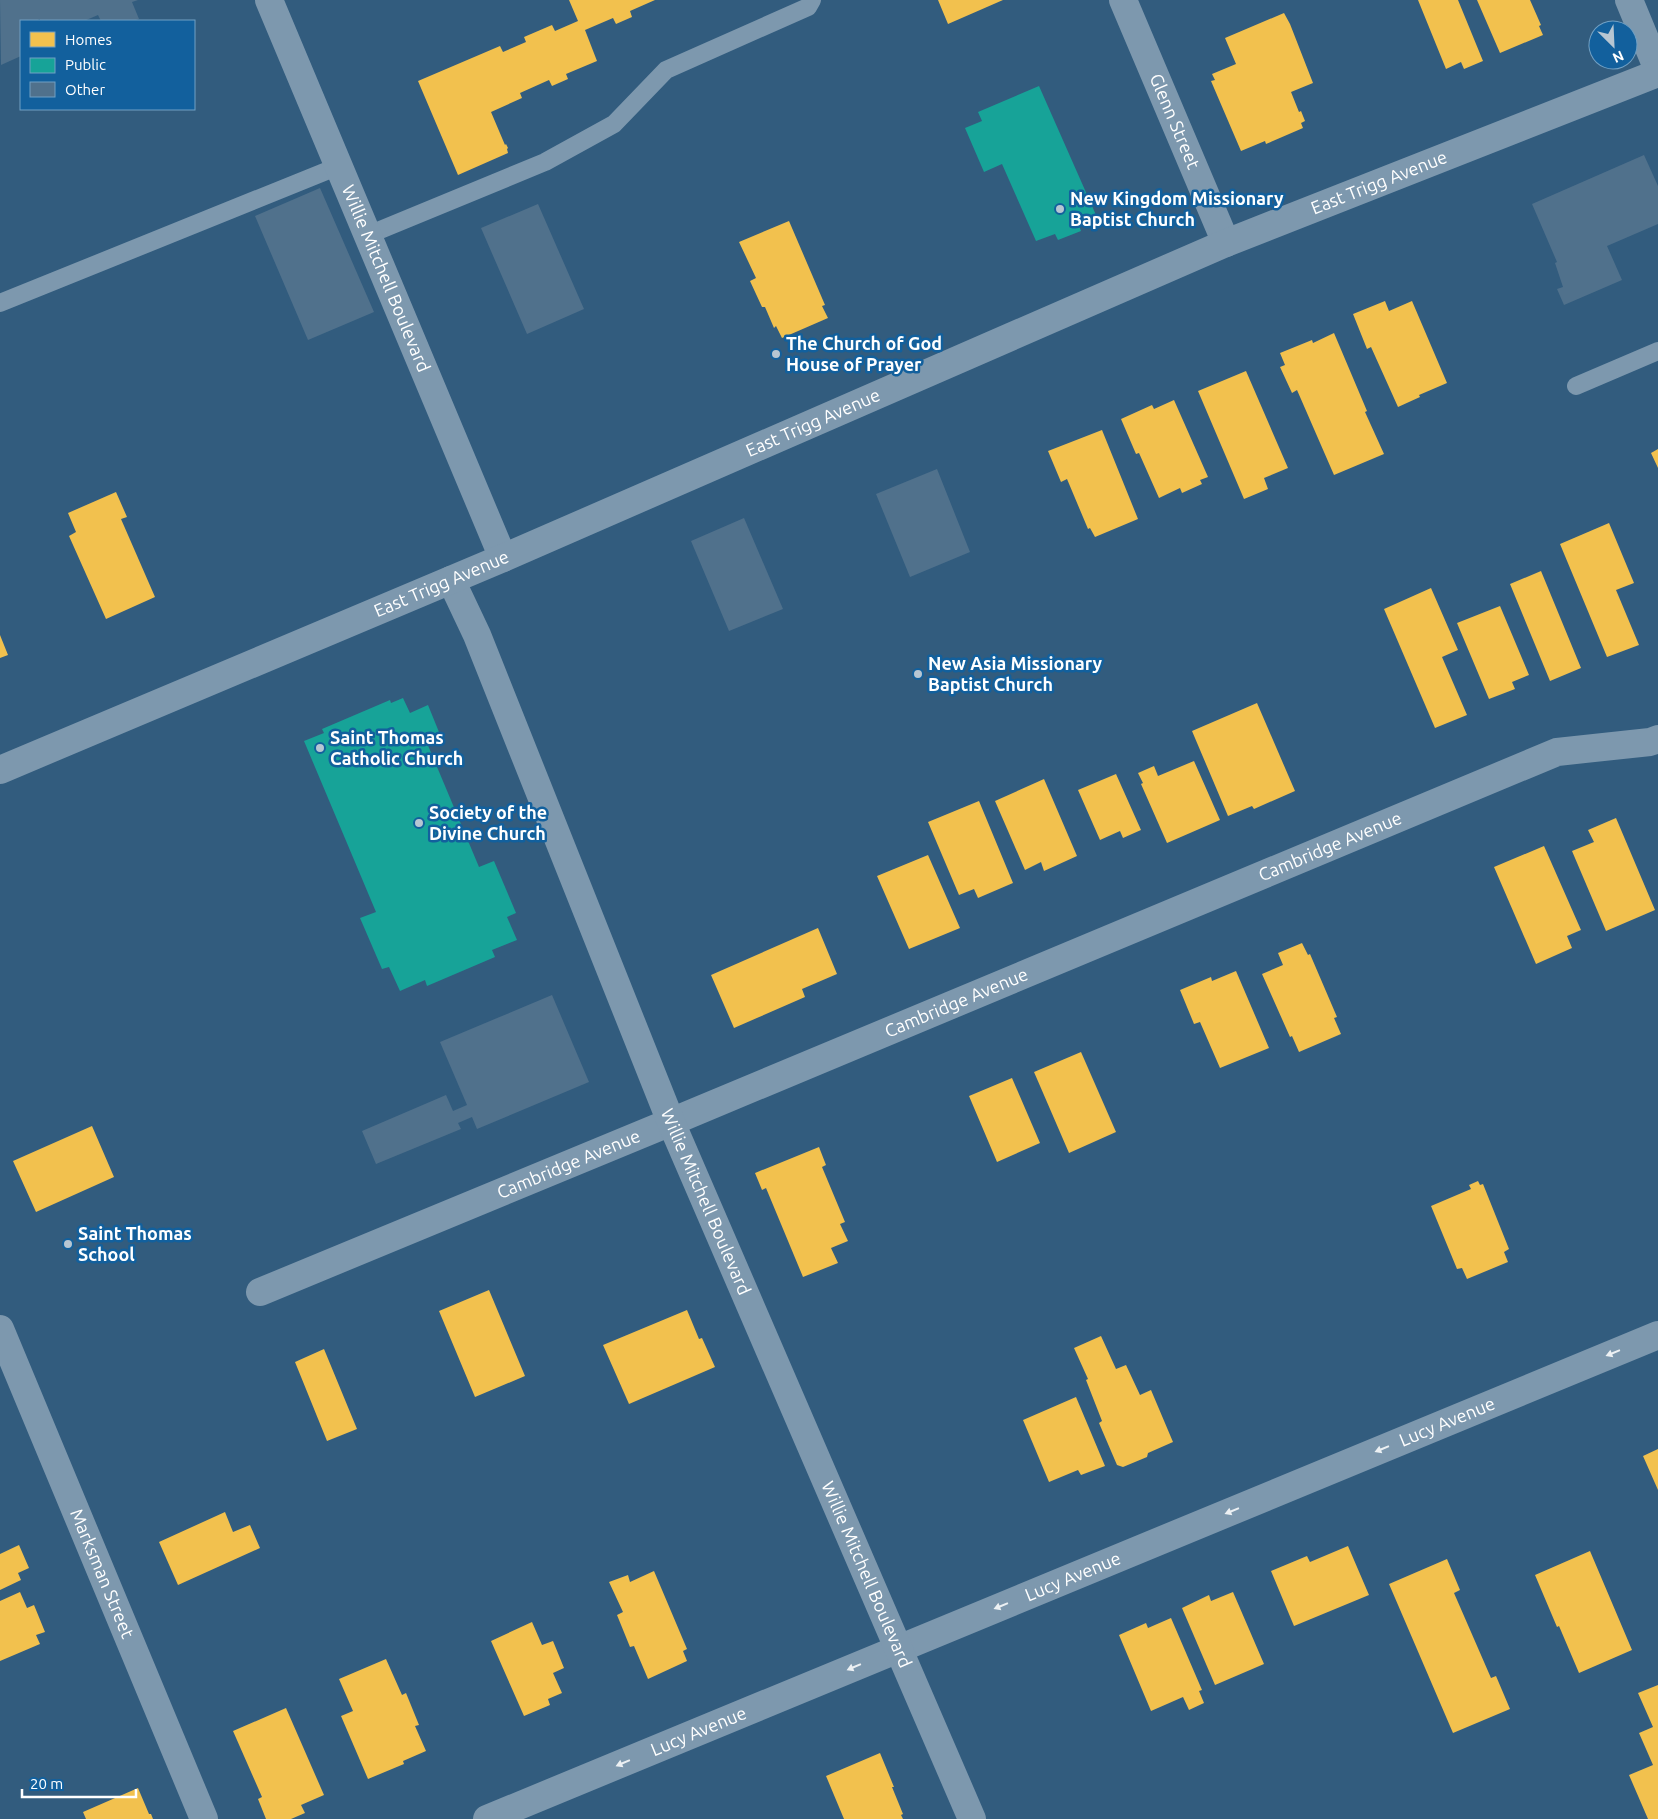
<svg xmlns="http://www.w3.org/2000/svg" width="1658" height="1819" viewBox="0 0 1658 1819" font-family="Ubuntu,sans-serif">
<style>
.homes{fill:#f2c14e}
.public{fill:#17a398}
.building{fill:#50718c}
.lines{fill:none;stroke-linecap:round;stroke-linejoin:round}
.service{stroke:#7d98ae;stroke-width:18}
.minor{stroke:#7d98ae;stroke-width:28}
.tertiary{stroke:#7d98ae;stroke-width:28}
.oneway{fill:#ecf0f3}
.poi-dot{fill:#b7c6d2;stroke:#12609d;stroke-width:2}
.labels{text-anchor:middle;stroke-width:5;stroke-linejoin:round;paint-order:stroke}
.street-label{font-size:18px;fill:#fff;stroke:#12609d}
.poi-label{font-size:18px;font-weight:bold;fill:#fff;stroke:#12609d;text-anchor:start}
</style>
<rect width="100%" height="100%" fill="#325c7e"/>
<path class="homes" d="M569 0H655L630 11 632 17 616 24 613 18 585 30 597 61 566 74 568 79 552 86 549 80 520 93 522 98 491 112 505 145 506 144 508 148 507 149 508 153 458 175 418 81 500 46 503 52 526 42 524 37 552 25 555 31 578 21Z
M938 0H1003L948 24Z
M1418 0H1458L1483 61 1464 69 1461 62 1446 69Z
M1477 0H1530L1541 25 1539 26 1543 35 1500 53Z
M1284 13 1290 24 1313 83 1291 92 1299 112 1301 111 1305 121 1301 123 1303 128 1266 144 1265 141 1241 151 1211 81 1215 80 1212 74 1236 64 1225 38Z
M789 221 825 305 822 306 828 318 782 338 776 326 774 328 765 307H762L750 281 756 278 739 242Z
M1385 301 1389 311 1412 301 1447 383 1419 395 1420 397 1398 407 1371 347 1367 349 1353 314Z
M1334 333 1367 411 1365 412 1384 454 1334 475 1297 390 1292 393 1280 367 1285 365 1280 353 1312 340 1313 343Z
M1246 371 1288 468 1264 478 1268 489 1244 499 1198 391Z
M1174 400 1208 477 1200 480 1202 484 1182 493 1180 488 1159 498 1139 453 1136 454 1121 419 1152 405 1154 409Z
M1102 430 1138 519 1095 537 1090 528 1088 529 1067 479 1061 482 1048 451Z
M1658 449V468L1651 453Z
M116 492 127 517 121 519 155 597 106 619 69 536 76 532 68 513Z
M1609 523 1634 583 1616 590 1639 645 1607 657 1560 544Z
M1541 571 1581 668 1550 681 1510 584Z
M1431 588 1458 650 1442 657 1467 715 1435 728 1384 609Z
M1500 606 1529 675 1512 682 1515 689 1489 699 1457 623Z
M0 635 8 655 0 658Z
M1257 703 1295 791 1254 809 1252 806 1228 816 1192 731Z
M1194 761 1220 820 1167 843 1141 784 1143 783 1138 773 1154 766 1158 776Z
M1116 774 1141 830 1123 838 1120 831 1100 840 1078 790Z
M1044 779 1077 856 1044 871 1041 862 1025 870 995 801Z
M979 801 1013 883 978 898 974 889 959 895 928 822Z
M1616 818 1655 910 1606 931 1572 851 1594 842 1588 830Z
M1544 846 1581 930 1567 936 1572 948 1536 964 1494 867Z
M928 855 960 928 909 949 877 876Z
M818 928 837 974 802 989 805 997 734 1028 711 975Z
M1302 943 1308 955 1310 954 1337 1017 1334 1018 1341 1034 1299 1052 1292 1036 1290 1037 1262 974 1283 965 1278 953Z
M1236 971 1269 1048 1220 1068 1200 1022 1194 1024 1180 990 1211 977 1212 981Z
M1081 1052 1116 1132 1069 1153 1034 1072Z
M1012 1078 1040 1143 997 1162 969 1096Z
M92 1126 114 1177 36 1212 13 1161Z
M819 1147 826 1165 822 1167 845 1222 840 1224 848 1241 831 1248 838 1263 803 1277 766 1188 762 1190 755 1173Z
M1478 1181 1480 1185 1483 1184 1509 1249 1504 1252 1508 1262 1467 1279 1462 1268 1457 1269 1431 1206 1471 1189 1469 1185Z
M489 1290 525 1376 475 1397 439 1311Z
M687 1310 699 1339 702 1338 715 1367 629 1404 603 1345Z
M1101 1336 1116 1369 1126 1365 1140 1395 1151 1390 1173 1442 1148 1453 1147 1457 1123 1467 1117 1465 1099 1423 1102 1421 1086 1380 1088 1379 1074 1348Z
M324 1349 357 1429 327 1441 295 1362Z
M1076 1397 1105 1466 1081 1475 1078 1470 1049 1482 1023 1420Z
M1658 1449V1490L1643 1456Z
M225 1512 233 1532 250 1525 260 1548 178 1585 159 1542Z
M19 1545 29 1568 18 1573 21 1580 0 1590V1554Z
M1348 1546 1369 1595 1294 1626 1271 1571 1307 1556 1310 1562Z
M1590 1551 1632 1650 1579 1673 1559 1626 1557 1627 1535 1575Z
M1447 1559 1460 1590 1454 1593 1491 1678 1496 1676 1510 1709 1453 1733 1389 1584Z
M654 1571 687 1649 683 1651 687 1661 648 1679 634 1646 630 1647 617 1615 623 1612 609 1582 628 1575 630 1582Z
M20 1592 27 1608 34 1605 45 1632 36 1635 40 1644 0 1661V1601Z
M1233 1592 1264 1664 1215 1685 1182 1608 1209 1595 1211 1601Z
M1171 1618 1202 1690 1199 1691 1204 1703 1189 1710 1183 1697 1151 1711 1119 1635 1146 1623 1148 1628Z
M532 1622 542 1645 553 1641 564 1668 553 1673 562 1693 548 1699 550 1705 524 1716 491 1641Z
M386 1659 402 1695 406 1693 419 1725 415 1726 426 1751 403 1761 404 1764 368 1779 341 1716 353 1711 339 1679Z
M1658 1685V1819H1648L1629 1775 1653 1765 1639 1733 1653 1727 1638 1693Z
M286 1708 324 1795 301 1805 305 1813 291 1819H266L258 1799 262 1797 233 1731Z
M880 1753 894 1787H892L903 1814 901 1815 903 1819H844L826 1776Z
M138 1788 149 1814H151L153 1819H86L83 1812Z"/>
<path class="public" d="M1039 86 1096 215 1078 223 1081 231 1058 240 1055 234 1036 241 1002 164 984 172 965 128 982 121 978 112Z
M403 698 410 713 428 705 441 737 427 743 479 867 494 861 516 913 507 917 517 940 492 950 495 957 427 986 425 980 400 991 389 967 382 969 360 918 376 912 304 741 324 733 322 729 390 700 391 703Z"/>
<path class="building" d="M0 0H138L132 2 139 19 133 21H101L98 15 84 21H40V19L35 21H21V56L1 65Z
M1644 155 1658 186V224L1607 246 1622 280 1564 305 1557 289 1563 287 1555 263 1557 262 1532 204Z
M320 188 374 312 308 340 255 216Z
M538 204 584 309 527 334 481 228Z
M937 469 970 552 910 577 876 494Z
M744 518 783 609 729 631 691 541Z
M552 995 589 1082 477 1129 472 1117 458 1123 461 1129 376 1164 362 1131 446 1095 453 1111 467 1105 440 1042Z"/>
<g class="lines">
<path class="service" d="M368 235 545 162 614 124 666 70 808 7 812 0
M0 303 339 166
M1576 386 1658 351"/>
<g class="minor">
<path id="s1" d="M1123 0 1226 243"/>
<path d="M1629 0 1658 70"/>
<path id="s2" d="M260 1292 671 1122 1557 752 1650 742 1658 739"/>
<path id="s3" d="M0 1329 204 1819"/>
<path id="s4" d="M487 1819 1658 1335"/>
</g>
<g class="tertiary">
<path id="s5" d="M269 0 503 558"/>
<path id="s6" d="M451 580 477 635 671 1122 972 1819"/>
<path id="s7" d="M0 770 503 558 1226 243 1658 73"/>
</g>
</g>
<defs><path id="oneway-solid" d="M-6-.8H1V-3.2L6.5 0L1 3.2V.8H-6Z" transform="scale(1.25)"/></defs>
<g class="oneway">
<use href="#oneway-solid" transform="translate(1613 1353) rotate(158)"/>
<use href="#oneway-solid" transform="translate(1382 1449) rotate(158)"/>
<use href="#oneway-solid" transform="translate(1232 1511) rotate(158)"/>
<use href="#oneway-solid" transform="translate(1001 1606) rotate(158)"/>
<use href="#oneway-solid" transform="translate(854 1667) rotate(157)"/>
<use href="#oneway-solid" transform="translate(623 1763) rotate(157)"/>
</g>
<g class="poi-dot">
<circle cx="1060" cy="209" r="5"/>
<circle cx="776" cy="354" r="5"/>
<circle cx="918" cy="674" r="5"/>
<circle cx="320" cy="748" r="5"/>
<circle cx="419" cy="823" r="5"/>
<circle cx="68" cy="1244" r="5"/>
</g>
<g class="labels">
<g class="street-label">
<text dy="6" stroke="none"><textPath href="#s1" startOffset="132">Glenn Street</textPath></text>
<text dy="6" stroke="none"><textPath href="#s7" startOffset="1499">East Trigg Avenue</textPath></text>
<text dy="6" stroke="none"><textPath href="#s5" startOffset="302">Willie Mitchell Boulevard</textPath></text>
<text dy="6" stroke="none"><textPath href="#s7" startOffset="884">East Trigg Avenue</textPath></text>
<text dy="6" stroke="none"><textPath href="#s7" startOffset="479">East Trigg Avenue</textPath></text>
<text dy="6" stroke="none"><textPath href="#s2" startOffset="1159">Cambridge Avenue</textPath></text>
<text dy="6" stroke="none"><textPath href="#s2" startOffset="754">Cambridge Avenue</textPath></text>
<text dy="6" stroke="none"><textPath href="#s2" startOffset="334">Cambridge Avenue</textPath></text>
<text dy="6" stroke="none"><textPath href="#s6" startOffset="672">Willie Mitchell Boulevard</textPath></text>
<text dy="6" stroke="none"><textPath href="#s4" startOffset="1039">Lucy Avenue</textPath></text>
<text dy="6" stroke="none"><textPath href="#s6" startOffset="1078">Willie Mitchell Boulevard</textPath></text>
<text dy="6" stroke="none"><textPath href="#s3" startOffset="265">Marksman Street</textPath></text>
<text dy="6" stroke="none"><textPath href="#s4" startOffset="634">Lucy Avenue</textPath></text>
<text dy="6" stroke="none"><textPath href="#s4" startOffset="229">Lucy Avenue</textPath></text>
</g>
<g class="poi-label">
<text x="1070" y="205">New Kingdom Missionary<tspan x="1070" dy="21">Baptist Church</tspan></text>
<text x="786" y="350">The Church of God<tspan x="786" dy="21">House of Prayer</tspan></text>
<text x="928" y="670">New Asia Missionary<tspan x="928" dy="21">Baptist Church</tspan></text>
<text x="330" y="744">Saint Thomas<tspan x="330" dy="21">Catholic Church</tspan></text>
<text x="429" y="819">Society of the<tspan x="429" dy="21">Divine Church</tspan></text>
<text x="78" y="1240">Saint Thomas<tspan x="78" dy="21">School</tspan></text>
</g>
</g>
<rect x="20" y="20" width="175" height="90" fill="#12609d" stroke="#71a0c4"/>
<rect x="30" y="32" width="25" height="15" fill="#f2c14e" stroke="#71a0c4"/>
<text x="65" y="45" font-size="15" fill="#ffffff">Homes</text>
<rect x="30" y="58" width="25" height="15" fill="#17a398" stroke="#71a0c4"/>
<text x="65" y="70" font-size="15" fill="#ffffff">Public</text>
<rect x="30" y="82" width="25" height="15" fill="#50718c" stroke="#71a0c4"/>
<text x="65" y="95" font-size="15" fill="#ffffff">Other</text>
<g transform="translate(1613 45) rotate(156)"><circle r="24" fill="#12609d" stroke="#71a0c4"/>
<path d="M0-4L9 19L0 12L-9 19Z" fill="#b7c6d2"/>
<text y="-8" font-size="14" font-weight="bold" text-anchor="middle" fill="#ffffff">N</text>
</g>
<path d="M22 1789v8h114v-8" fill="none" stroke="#ffffff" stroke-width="2.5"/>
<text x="30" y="1789" font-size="15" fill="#ffffff" stroke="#12609d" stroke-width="4" paint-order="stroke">20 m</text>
</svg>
